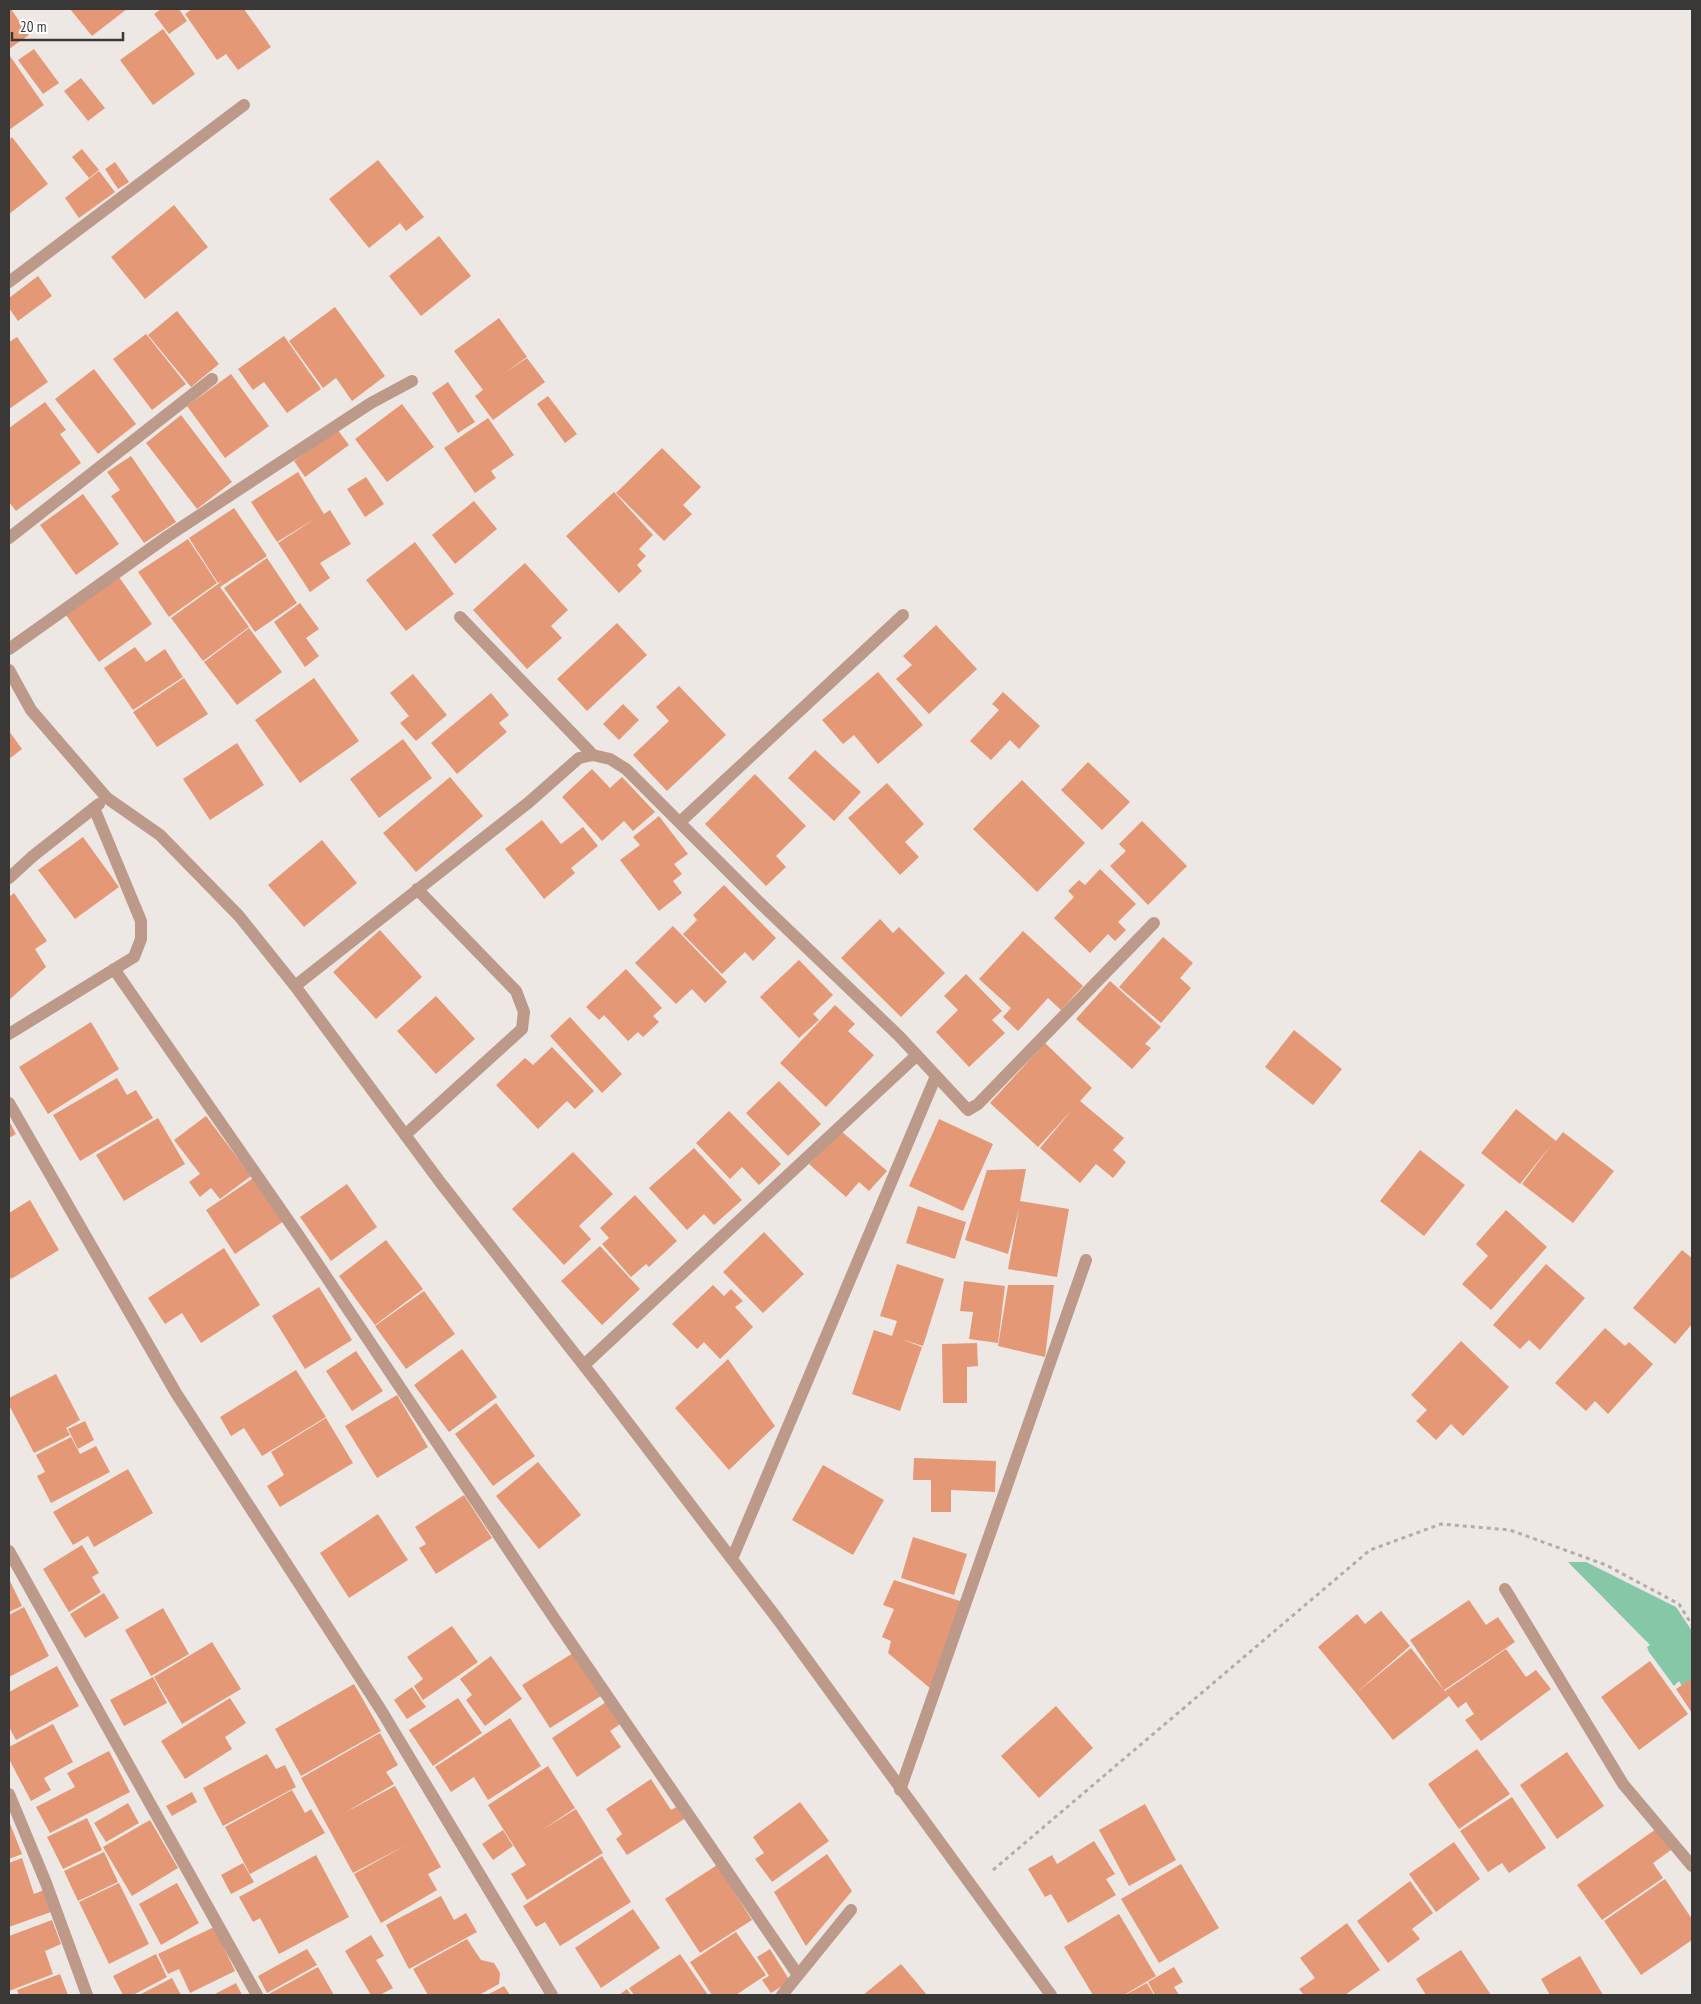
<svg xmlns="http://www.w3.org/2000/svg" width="1701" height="2004" viewBox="0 0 1701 2004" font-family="'PT Sans Narrow',sans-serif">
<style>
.green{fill:#85c7a7}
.building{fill:#e59876}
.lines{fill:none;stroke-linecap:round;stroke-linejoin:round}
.path{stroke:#b1adaa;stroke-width:3;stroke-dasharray:4 4;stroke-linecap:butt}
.minor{stroke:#bc9989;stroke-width:12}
</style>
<rect width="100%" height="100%" fill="#eee8e5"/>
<path class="green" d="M1568 1562H1586L1676 1607 1692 1631V1703L1679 1681 1674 1686 1649 1652 1647 1647 1650 1645Z"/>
<path class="building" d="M9 9H11L29 35 9 49Z
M70 9H127L92 36Z
M161 9H179L187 21 169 34 154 14Z
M192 9H244L271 47 238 70 226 54 217 60 185 14Z
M163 29 195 74 153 105 120 60Z
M34 49 59 83 43 94 18 60Z
M10 56 44 105 9 130V57Z
M81 78 105 108 88 121 64 91Z
M12 137 48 184 9 214V140Z
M82 149 99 170 89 178 72 157Z
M378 160 424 217 406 231 400 223 369 248 329 199Z
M115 162 129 182 118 189 105 169Z
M99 171 115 192 79 218 65 198Z
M174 205 208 247 145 299 111 257Z
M439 236 471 276 421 316 389 276Z
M38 276 52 296 18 321 9 308V298Z
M335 307 385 376 352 401 336 378 323 388 289 341Z
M177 311 219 364 191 387 148 335Z
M499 318 527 357 504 373 527 358 545 382 493 420 475 396 483 390 454 351Z
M146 334 186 384 152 410 113 359Z
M284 336 321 389 287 413 264 382 253 390 238 369Z
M17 337 48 382 9 409V342Z
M94 369 136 424 98 454 55 399Z
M231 374 269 426 225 458 187 406Z
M448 382 475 422 458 433 432 393Z
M548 396 577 434 565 443 537 404Z
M45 402 66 430 60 434 81 463 16 511 9 502V428Z
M402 404 434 447 387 482 355 439Z
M181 415 232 482 197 509 146 443Z
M488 418 514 455 491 471 496 478 475 493 444 448Z
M337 429 349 445 305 477 294 461Z
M662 448 701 487 683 505 692 514 664 541 616 493Z
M131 456 176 522 144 543 111 496 120 490 107 472Z
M298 472 324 514 330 510 351 544 320 563 330 578 310 592 278 543 316 518 277 542 251 502Z
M366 477 384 504 365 517 347 489Z
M614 492 653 535 639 549 646 556 637 565 642 571 619 593 566 536Z
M83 494 119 544 76 575 40 525Z
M474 501 497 529 455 564 432 535Z
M234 508 267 556 220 587 249 627 203 661 171 618 218 584 219 585 218 584 222 581 218 583 189 538Z
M188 539 217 583 169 617 138 572Z
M415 542 454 594 406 631 366 580Z
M267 558 297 603 255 632 224 588Z
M525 563 568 610 551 626 562 638 527 669 473 610Z
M119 577 152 624 99 662 66 615Z
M300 603 319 629 306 638 319 656 305 667 274 622Z
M617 623 647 655 587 711 557 679Z
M936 625 977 669 929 714 896 679 912 665 903 656Z
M249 628 282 672 237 705 204 662Z
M135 647 146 662 165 649 183 677 133 710 104 668Z
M878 672 923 725 878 764 854 735 843 744 822 720Z
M413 674 447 715 416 741 400 723 409 716 390 693Z
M184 678 208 714 157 747 133 712Z
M314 678 359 741 300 783 255 720Z
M679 686 726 735 667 791 633 755 669 721 656 707Z
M1003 692 1040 726 1019 749 1010 740 991 760 970 741 999 710 992 704Z
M491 693 509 715 499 723 507 732 457 774 431 743Z
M623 704 639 720 619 740 603 724Z
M9 731 22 749 9 759Z
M403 739 432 778 379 818 350 779Z
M237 743 264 785 210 820 183 779Z
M815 750 861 792 834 821 788 778Z
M1088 762 1130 802 1102 830 1061 790Z
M592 769 610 788 622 777 655 812 633 831 624 821 602 841 562 797Z
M755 774 806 826 776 856 786 867 766 886 705 824Z
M450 777 483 816 416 872 383 833Z
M1022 780 1085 843 1037 892 973 829Z
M887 783 924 824 905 842 919 857 900 875 848 818Z
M659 816 688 854 674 864 682 874 673 881 682 893 659 911 620 860 640 845 633 837Z
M542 820 561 844 583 827 598 846 571 868 575 873 544 899 505 849Z
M1142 821 1187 866 1148 905 1110 866 1126 851 1119 844Z
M83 837 119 887 75 919 38 870Z
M322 840 357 883 304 927 268 885Z
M1100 869 1136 904 1118 922 1126 930 1115 941 1108 934 1090 953 1054 918 1074 897 1068 891 1079 880 1085 885Z
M724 885 776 938 753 961 745 952 722 974 683 934 697 920 693 915Z
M14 893 47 941 35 949 46 967 9 1000V897Z
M880 919 893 933 899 927 945 973 901 1017 841 958Z
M673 926 727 982 705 1003 692 989 676 1004 635 963Z
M380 930 422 977 376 1019 333 972Z
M1023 931 1083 986 1061 1010 1048 998 1018 1031 1003 1017 1011 1008 979 979Z
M1163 937 1193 963 1180 978 1191 988 1161 1023 1119 987Z
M799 960 833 995 813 1014 819 1020 799 1038 760 997Z
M626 969 662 1008 653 1016 659 1022 643 1037 638 1032 628 1041 604 1015 599 1020 586 1007Z
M966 974 1002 1011 992 1020 1005 1033 969 1067 936 1032 958 1010 944 996Z
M1110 981 1161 1027 1145 1044 1151 1048 1132 1069 1076 1019Z
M436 996 475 1039 436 1074 397 1031Z
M835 1005 855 1024 848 1031 874 1055 826 1107 780 1063Z
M570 1017 622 1074 602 1093 550 1036Z
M91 1022 119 1069 48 1114 19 1067Z
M1294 1030 1342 1069 1313 1105 1265 1067Z
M1045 1043 1092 1088 1080 1101 1124 1138 1113 1150 1126 1162 1113 1178 1096 1164 1080 1183 1040 1148 1072 1110 1038 1147 990 1103Z
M552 1047 594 1091 575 1109 567 1101 538 1129 496 1085 525 1058 533 1065Z
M117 1078 127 1095 136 1090 153 1118 80 1161 53 1115Z
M779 1081 821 1124 788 1156 746 1113Z
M1516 1109 1556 1141 1563 1132 1614 1171 1573 1223 1522 1184 1552 1144 1520 1184 1481 1153Z
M729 1111 781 1164 759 1185 742 1167 730 1179 696 1143Z
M206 1116 251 1176 220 1199 211 1188 200 1197 189 1182 200 1174 174 1140Z
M158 1118 185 1164 124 1201 96 1155Z
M939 1119 993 1144 963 1211 909 1186Z
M9 1121 16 1134 9 1138Z
M840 1130 887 1171 869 1191 859 1182 846 1197 809 1164Z
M694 1148 742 1200 714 1225 704 1214 687 1230 649 1188Z
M1420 1150 1465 1185 1424 1236 1380 1201Z
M573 1152 613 1194 579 1226 591 1239 564 1265 512 1209Z
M1026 1169 1020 1201 1069 1209 1057 1277 1008 1269 1019 1208 1008 1254 965 1240 987 1170Z
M255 1177 284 1221 235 1254 206 1210Z
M347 1184 377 1227 331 1261 300 1217Z
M635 1195 677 1241 649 1267 646 1264 631 1277 602 1244 609 1238 600 1228Z
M30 1200 59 1250 11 1279 9 1275V1213Z
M918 1206 966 1222 955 1259 906 1243Z
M1506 1210 1547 1247 1491 1310 1462 1284 1488 1256 1476 1244Z
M764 1232 804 1274 763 1313 723 1272Z
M386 1240 423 1289 375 1325 339 1276Z
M600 1246 640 1289 602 1325 561 1281Z
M224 1248 260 1305 201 1343 182 1313 165 1324 148 1298Z
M1682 1250 1692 1258V1324L1675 1344 1633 1308Z
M897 1264 944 1279 923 1346 901 1339 922 1347 900 1411 852 1394 874 1330 892 1336 897 1321 880 1316Z
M1546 1264 1585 1298 1540 1350 1529 1340 1520 1349 1493 1325Z
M964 1281 1005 1286 998 1343 969 1339 973 1312 960 1311Z
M713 1285 724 1296 731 1289 743 1301 735 1307 753 1327 720 1359 704 1342 697 1349 672 1324Z
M1008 1285H1054L1045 1357 998 1346Z
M319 1287 352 1340 305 1369 272 1316Z
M424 1291 455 1334 406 1369 375 1326Z
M1605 1328 1625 1346 1629 1342 1653 1364 1608 1414 1595 1401 1586 1411 1555 1383Z
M1461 1341 1509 1387 1463 1436 1451 1424 1436 1440 1416 1421 1427 1410 1411 1395Z
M977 1343 978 1366 967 1367V1403H943L942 1344Z
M462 1349 497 1397 449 1432 414 1385Z
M356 1351 383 1391 352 1411 326 1371Z
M728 1359 775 1426 729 1470 675 1408Z
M296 1370 326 1417 262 1456 244 1428 231 1436 220 1417Z
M56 1374 80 1420 66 1428 70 1435 34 1453 9 1405V1398Z
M397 1395 428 1447 377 1478 345 1426Z
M496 1403 535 1456 493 1486 455 1434Z
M326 1418 353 1463 280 1507 267 1486 284 1475 271 1452Z
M85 1421 94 1440 78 1449 68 1429Z
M71 1437 80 1454 96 1446 110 1472 51 1503 37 1476 45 1472 36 1455Z
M914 1458 996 1461 995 1492 951 1490V1512H931V1480H913Z
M538 1462 581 1515 539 1549 496 1496Z
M823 1465 884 1500 853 1555 792 1520Z
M128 1469 153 1513 94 1547 88 1536 73 1545 53 1512Z
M464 1495 492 1538 436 1574 419 1548 426 1544 415 1527Z
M378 1514 408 1560 349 1598 320 1553Z
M913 1537 967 1554 954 1595 901 1578Z
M82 1545 99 1573 92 1577 101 1592 69 1612 43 1569Z
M9 1579 22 1606 9 1612Z
M894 1580 963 1602 931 1689 888 1653 891 1641 882 1637 894 1609 883 1605Z
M104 1593 119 1618 85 1638 70 1614Z
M1469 1600 1486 1625 1498 1617 1515 1642 1444 1690 1410 1640Z
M24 1607 49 1656 9 1677V1615Z
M163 1608 189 1654 151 1676 125 1630Z
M1381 1611 1410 1646 1356 1693 1318 1647 1357 1614 1365 1624Z
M452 1626 478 1662 423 1700 414 1686 423 1679 407 1657Z
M212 1642 241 1689 182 1724 154 1677Z
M1411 1648 1447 1694 1445 1691 1506 1649 1526 1677 1536 1670 1551 1689 1481 1741 1465 1720 1474 1714 1466 1702 1458 1708 1449 1696 1393 1740 1356 1693Z
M573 1653 601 1696 550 1728 522 1685Z
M491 1656 522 1699 485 1726 466 1700 472 1695 460 1679Z
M1650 1661 1688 1714 1639 1750 1601 1697Z
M57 1666 79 1706 16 1740 9 1727V1692Z
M153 1677 167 1703 124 1726 110 1700Z
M1691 1679 1692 1681V1713L1676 1689Z
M354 1684 381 1731 301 1776 275 1729Z
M412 1687 426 1707 407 1719 394 1700Z
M230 1698 246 1723 225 1737 232 1749 185 1779 161 1741Z
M458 1698 482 1733 433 1766 409 1730Z
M609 1700 623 1722 610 1731 621 1747 577 1777 552 1738Z
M1056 1706 1093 1748 1039 1798 1001 1756Z
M510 1718 541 1766 488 1800 474 1777 451 1792 435 1767Z
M53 1724 73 1762 44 1778 51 1790 31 1801 9 1759V1747Z
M380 1733 398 1765 386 1772 394 1784 344 1813 395 1786 441 1867 428 1874 437 1890 381 1923 354 1874 406 1845 353 1873 301 1778Z
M1477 1749 1510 1794 1459 1829 1428 1784Z
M109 1751 130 1792 50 1833 36 1807 75 1787 67 1773Z
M1567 1752 1604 1806 1557 1839 1520 1785Z
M267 1754 276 1769 285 1765 296 1787 223 1826 203 1788Z
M548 1766 575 1808 542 1830 576 1809 603 1853 527 1900 511 1874 526 1865 488 1805Z
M651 1779 671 1810 678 1806 686 1818 627 1855 616 1839 622 1834 606 1809Z
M292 1790 305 1813 311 1809 325 1833 250 1874 225 1827Z
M192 1792 197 1802 172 1816 166 1806Z
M1512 1797 1546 1848 1509 1873 1502 1863 1488 1872 1460 1831Z
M800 1802 829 1841 772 1882 755 1859 764 1853 753 1837Z
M128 1803 139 1823 106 1842 94 1823Z
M1145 1804 1176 1860 1129 1886 1099 1830Z
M87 1818 102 1850 63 1869 47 1837Z
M150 1820 178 1868 132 1896 103 1847Z
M9 1821 22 1854 9 1859Z
M1656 1829 1671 1850 1653 1863 1663 1878 1602 1920 1577 1885Z
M503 1830 513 1846 493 1860 482 1844Z
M1094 1841 1115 1874 1106 1879 1116 1895 1068 1923 1051 1894 1045 1897 1028 1869 1052 1855 1057 1864Z
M1454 1842 1480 1879 1436 1912 1409 1874Z
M104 1852 118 1882 78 1901 64 1871Z
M827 1854 852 1891 806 1946 774 1892Z
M316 1855 349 1917 279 1954 260 1918 253 1922 239 1897Z
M602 1856 631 1902 560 1946 545 1922 536 1927 523 1906Z
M22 1858 34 1894 44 1890 51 1912 9 1927V1863Z
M243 1863 254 1882 231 1894 221 1875Z
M1181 1864 1219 1928 1159 1963 1121 1899Z
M717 1865 752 1920 700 1953 665 1899Z
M1665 1879 1692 1919V1940L1641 1975 1604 1921Z
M1410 1881 1433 1913 1412 1929 1420 1939 1388 1963 1357 1921Z
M119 1883 149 1944 109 1964 79 1902Z
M177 1883 199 1923 161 1945 139 1904Z
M441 1896 454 1920 466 1913 477 1932 409 1969 386 1925Z
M633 1909 660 1948 601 1988 575 1948Z
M1119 1914 1156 1976 1124 1995H1093L1064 1947Z
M52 1920 61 1944 45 1951 53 1974 9 1991V1936Z
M1347 1923 1380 1970 1345 1995H1304L1299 1989 1315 1978 1300 1958Z
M214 1927 235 1971 190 1993 179 1969 168 1974 158 1954Z
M736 1932 766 1975 736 1995H712L690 1962Z
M371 1935 384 1956 376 1960 393 1988 380 1995H371L345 1951Z
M467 1939 481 1960 494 1963 500 1973 499 1984 479 1995H428L413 1969Z
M307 1949 317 1965 267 1993 258 1976Z
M770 1949 790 1981 771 1993 762 1980 769 1976 757 1957Z
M1461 1950 1491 1995H1426L1416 1979Z
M156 1954 167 1977 133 1995H123L113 1976Z
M680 1954 708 1995H634L629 1988Z
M1580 1956 1603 1995H1550L1541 1979Z
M901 1964 927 1995H863Z
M318 1967 334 1995H267Z
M1174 1967 1183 1982 1174 1987 1179 1995H1155L1148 1982Z
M60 1974 68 1995H19L17 1990Z
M172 1978 181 1995H139Z
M236 1983 242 1995H213Z
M1147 1983 1154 1995H1125Z
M504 1986 510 1995H487Z
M627 1989 631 1995H619Z"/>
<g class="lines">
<path class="path" d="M993 1870 1370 1550 1441 1524 1510 1530 1606 1565 1679 1604 1692 1625"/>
<path class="minor" d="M9 282 244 105
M9 538 212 379
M460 617 593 755
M9 649 168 536 371 403 412 381
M9 670 31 710 107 798 160 835 239 916 295 986 528 803 579 758 593 755 610 759 626 769 758 901 899 1036 968 1110 978 1104 1154 923
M680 822 903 615
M9 878 33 856 99 804
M114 969 299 1236 554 1618 798 1975
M295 986 440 1182 600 1386 779 1621 1051 1995
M9 1034 134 957 141 939V921L94 808
M9 1103 176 1393 381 1710 552 1995
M405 1135 522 1029 524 1012 516 991 417 889
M584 1365 917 1055
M9 1551 257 1995
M732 1559 936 1076
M1505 1589 1623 1784 1692 1866
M900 1790 1086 1260
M9 1794 46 1883 87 1995
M782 1995 851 1910"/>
</g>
<rect width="1701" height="2004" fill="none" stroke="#3a3837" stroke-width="20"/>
<path d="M12 32v8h111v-8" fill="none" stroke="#3a3837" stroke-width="2.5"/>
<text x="20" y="32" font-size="15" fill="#3a3837" stroke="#ffffff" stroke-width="4" paint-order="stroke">20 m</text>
</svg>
